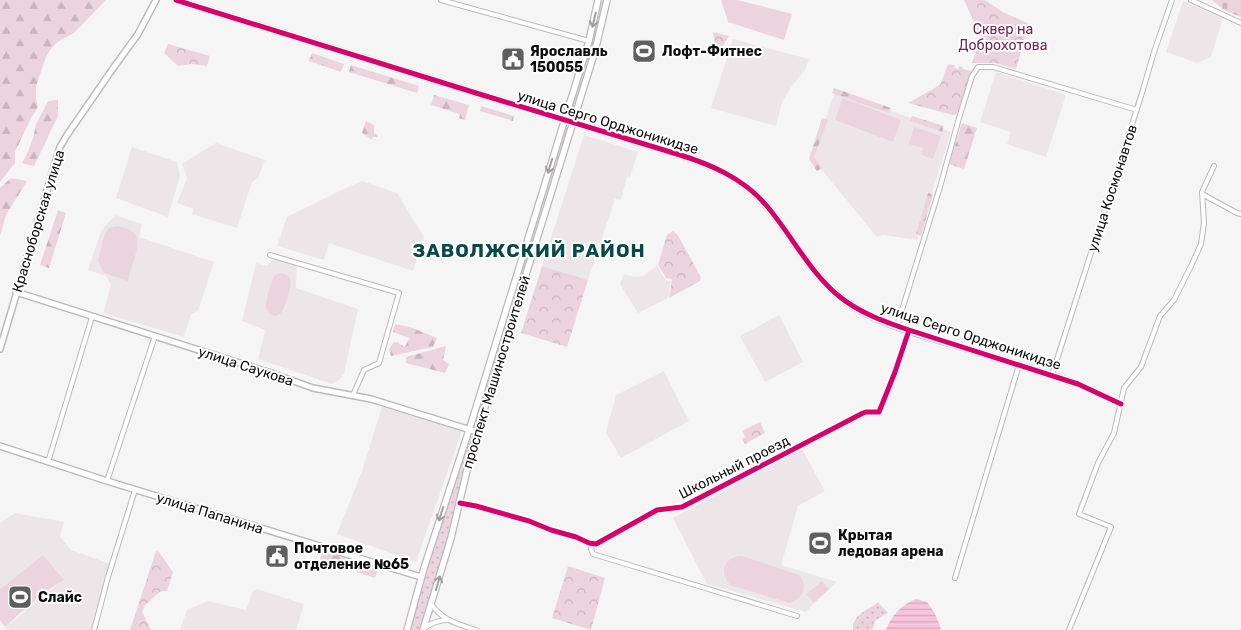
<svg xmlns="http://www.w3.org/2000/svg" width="1241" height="630" viewBox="0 0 1241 630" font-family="Rubik,sans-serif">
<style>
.built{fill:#ece6e9}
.grass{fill:url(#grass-dots)}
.forest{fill:url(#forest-firs)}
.cemetery{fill:url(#cemetery-stones)}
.park{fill:url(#park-crowns)}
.garden{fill:#ecd4df}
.water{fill:url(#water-rules)}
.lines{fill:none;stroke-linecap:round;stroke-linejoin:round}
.minor-casing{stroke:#bbbabb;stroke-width:6}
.tertiary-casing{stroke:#bbbabb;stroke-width:8}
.secondary-casing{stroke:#bbbabb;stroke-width:8}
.minor{stroke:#fefefe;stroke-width:4}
.tertiary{stroke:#fefefe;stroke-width:5}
.secondary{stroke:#fefefe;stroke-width:5.5}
.cycleway-casing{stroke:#fff;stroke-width:8}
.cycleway{stroke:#d6006c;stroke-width:5}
.oneway{stroke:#9e9e9e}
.labels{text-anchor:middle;stroke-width:4;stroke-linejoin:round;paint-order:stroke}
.park-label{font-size:14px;fill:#722551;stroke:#fff}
.poi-label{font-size:14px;font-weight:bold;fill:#0e0d0e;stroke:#fff;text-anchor:start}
.street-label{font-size:14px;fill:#0e0d0e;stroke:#fff}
.district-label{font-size:19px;font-weight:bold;letter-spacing:1px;fill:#07494b;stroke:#fff}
</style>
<defs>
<pattern id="grass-dots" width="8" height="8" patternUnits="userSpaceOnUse" patternTransform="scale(1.25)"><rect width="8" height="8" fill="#ecd4df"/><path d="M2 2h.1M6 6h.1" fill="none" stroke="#c9b5be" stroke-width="1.8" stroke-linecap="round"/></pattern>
<pattern id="forest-firs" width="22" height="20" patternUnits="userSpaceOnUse" patternTransform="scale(1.25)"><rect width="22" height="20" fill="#ecd4df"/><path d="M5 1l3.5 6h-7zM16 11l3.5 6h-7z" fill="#c9b5be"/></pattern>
<pattern id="cemetery-stones" width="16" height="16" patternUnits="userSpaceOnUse" patternTransform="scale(1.25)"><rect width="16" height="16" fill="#ecd4df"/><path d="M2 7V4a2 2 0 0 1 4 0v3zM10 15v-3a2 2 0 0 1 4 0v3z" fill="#c9b5be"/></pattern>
<pattern id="park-crowns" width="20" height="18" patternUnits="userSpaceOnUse" patternTransform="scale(1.25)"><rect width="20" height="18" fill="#ecd4df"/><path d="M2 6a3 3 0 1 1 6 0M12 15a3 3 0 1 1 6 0" fill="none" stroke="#c9b5be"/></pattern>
<pattern id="water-rules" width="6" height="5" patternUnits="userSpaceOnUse" patternTransform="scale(1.25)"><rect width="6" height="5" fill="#f5c5dc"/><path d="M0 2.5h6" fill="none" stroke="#d1a8bc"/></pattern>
</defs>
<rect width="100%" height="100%" fill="#f6f5f5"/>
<path class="built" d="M1183 1 1223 18 1211 57 1197 63 1166 52Z
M733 39 809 59 805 70 792 86 782 102 776 126 711 108Z
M996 72 1066 95 1046 157 1007 144 1011 132 980 122Z
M835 91 951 132 917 240 883 235 877 237 812 158Z
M584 135 638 152 630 177 627 176 621 200 615 199 588 280 542 266Z
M216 143 265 160 258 178 252 182 237 228 192 214 194 209 177 203 187 178 182 164Z
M132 147 177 162 180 176 168 217 116 198Z
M362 181 397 193 424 237 413 271 329 243 324 260 277 246 287 217 346 188Z
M115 215 142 224 139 237 214 262 198 311 191 314 184 337 103 313 111 285 106 276 88 270 101 231Z
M275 258 297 265 296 288 358 309 344 374 339 380 332 384 258 359 265 330 242 321 256 263 267 266Z
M657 266 666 280 671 281 669 295 668 298 638 313 620 284 624 274 634 277 643 276Z
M779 315 803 362 765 382 740 336Z
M664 371 689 421 621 458 606 433 616 395Z
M382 407 462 431 416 562 337 534 362 471Z
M802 449 825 491 798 506 781 565 837 582 814 603 806 612 707 584 673 518Z
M15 513 64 522 60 537 71 550 111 564 92 630H6V627L63 580 43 555 0 589V523Z
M257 589 304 604 296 630H180L187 610 208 601 246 610 252 592Z"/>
<path class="grass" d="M601 0H603L594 40 573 112H571L592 39Z
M566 128H568L477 422 475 421Z
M469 438 472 439 463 471 448 537 420 629V630H410L423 583Z
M878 602 888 613 876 620 872 630H853C852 614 868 611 878 602Z"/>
<path class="forest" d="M0 0H106L74 33 59 41 52 47 46 57 36 86V99L38 107 31 118 15 152V163L0 182Z
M312 53 344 64 341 72 309 61Z
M351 65 419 86 417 93 349 72Z
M834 88 891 108 889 113 832 93Z
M434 95 469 105 465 120 459 118 460 114 431 105Z
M58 100V116L34 166 22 163 28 152 33 138 36 124 48 101Z
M481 106 514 116 513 121 480 111Z
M912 116 944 126 942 132 910 121Z
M822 118 828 120 814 157 822 168 817 171 809 159Z
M366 121 374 125V133L378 135 377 137H373L371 139 362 133Z
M962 123 977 128 964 169 949 164Z
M11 178 27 181 6 215 0 236V188Z
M928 193 933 194 921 236 916 234Z
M58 210 66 213 49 268 40 265Z
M395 324 410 327 437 338 433 347 391 356 389 349 394 342H397L405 347 409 338 393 332Z
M446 346 443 360 449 364 445 373 406 363V357Z
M323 551 378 570 375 578 320 559Z"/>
<path class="cemetery" d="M1212 0H1241V17L1224 10Z"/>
<path class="park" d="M964 0H985L1003 12 1029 24 1016 69 995 63H972L981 37Z
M713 32 729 36 717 56Z
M168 44 210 56 207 66 191 64 178 66 164 53Z
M948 64 955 65 954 68 958 69 959 66 963 67 962 69 968 70 971 71V74L957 114 953 115 908 103 940 85Z
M673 231 677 234 701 277 700 281 669 298 672 279 666 278 658 265 667 235Z
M542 266 588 280 567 347 521 333Z
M760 422 765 433 745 444 742 439 745 437 742 431Z
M156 551 159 552 173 572 167 591H161L145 605 142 612 151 630H130Z
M568 566 605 578 591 630 552 618Z"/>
<path class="garden" d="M721 0H737L792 14 784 40 728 22Z
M843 98 901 120 893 142 835 120Z
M914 127 941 136 933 159 922 155 923 148 909 144Z
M117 226C139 230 140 238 135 257 132 265 130 273 128 281L104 273 99 264 98 260 105 233 109 228Z
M281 273C285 274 289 275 290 279 292 284 289 290 288 295 286 302 282 322 270 314 267 312 265 307 266 304 266 298 271 282 274 277 276 274 277 274 281 273Z
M43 555 64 580C42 593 24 610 5 627L0 620V589Z
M738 556H742L799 575C809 587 803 599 789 603L730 585C720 574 722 560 738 556Z
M822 581 829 589 814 603 806 594Z"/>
<path class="water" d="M916 599 927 602 935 614 941 629 939 630H886C891 616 902 604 916 599Z"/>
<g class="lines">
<g class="minor-casing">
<path id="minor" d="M441 0 589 41
M1191 0 1241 23
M1202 194 1237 213 1241 214
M270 255 399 293 379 363 364 370 353 395
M897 326 940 187 959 118 972 76 978 67H993L1137 110
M1052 375 1142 93 1154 52 1172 0
M1075 383 1092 389 1121 404
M48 462 92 317
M107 481 155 336
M460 503 476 506 529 521 551 530 576 537 589 543 596 544 657 510 682 507 863 413 866 412H879L895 372 909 330
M593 544 591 549 593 554 797 616
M955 578 1019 365
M431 604C443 621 458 624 476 630
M424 629C430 623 440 620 448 620
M94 630 108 577 135 490
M1069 630 1111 527 1079 514 1098 463 1114 433 1124 388 1141 367 1160 316 1174 300 1192 264 1201 244 1204 223 1202 192 1214 166"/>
</g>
<g class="tertiary-casing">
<path id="tertiary" d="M176 0 476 93 677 154C710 164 742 178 765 204 792 235 810 275 844 300 875 323 916 333 952 344 993 357 1034 370 1075 383
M16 292 271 373 313 388 371 399 477 432
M0 349 60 147 67 135 114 67 138 34 156 0
M0 446 107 481 421 577"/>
</g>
<g class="secondary-casing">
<path id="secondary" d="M407 630 424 568 471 424 568 109 589 41 598 0
M423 630 451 538 472 449 595 51 607 0"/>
</g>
<use href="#minor" class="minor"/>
<use href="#tertiary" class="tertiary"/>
<use href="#secondary" class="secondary"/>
<g class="cycleway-casing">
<path id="cycleway" d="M176 0 476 93 677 154C710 164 743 178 766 205 791 234 809 272 840 297 860 313 885 322 909 330L1078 384 1121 404
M460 503 476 506 529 521 551 530 576 537 589 543 596 544 657 510 682 507 863 413 866 412H879L895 372 909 330"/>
</g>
<use href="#cycleway" class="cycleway"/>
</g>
<defs><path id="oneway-shaft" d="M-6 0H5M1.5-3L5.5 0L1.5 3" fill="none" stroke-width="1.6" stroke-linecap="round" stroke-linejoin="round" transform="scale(1.25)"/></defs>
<g class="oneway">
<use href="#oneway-shaft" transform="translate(594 20) rotate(103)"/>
<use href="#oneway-shaft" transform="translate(550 166) rotate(107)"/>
<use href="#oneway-shaft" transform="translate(441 514) rotate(108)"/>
<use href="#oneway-shaft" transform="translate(438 583) rotate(-73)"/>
</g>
<defs>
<g id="stadium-square" transform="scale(1.25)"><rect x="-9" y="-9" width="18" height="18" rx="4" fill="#5f5e5f" stroke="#fff"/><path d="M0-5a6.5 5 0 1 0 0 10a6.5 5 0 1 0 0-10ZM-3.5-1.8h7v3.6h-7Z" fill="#fff"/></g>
<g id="civic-square" transform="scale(1.25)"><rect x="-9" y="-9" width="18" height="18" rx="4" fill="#5f5e5f" stroke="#fff"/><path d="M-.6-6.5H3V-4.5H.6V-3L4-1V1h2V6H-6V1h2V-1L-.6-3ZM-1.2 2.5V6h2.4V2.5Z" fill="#fff"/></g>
</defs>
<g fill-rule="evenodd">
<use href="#stadium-square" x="644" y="51"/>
<use href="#civic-square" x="513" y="59"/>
<use href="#stadium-square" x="820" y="543"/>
<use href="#civic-square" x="277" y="556"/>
<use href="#stadium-square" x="20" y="597"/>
</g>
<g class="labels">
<g class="park-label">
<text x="1003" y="34">Сквер на<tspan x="1003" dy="16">Доброхотова</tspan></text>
</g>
<g class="poi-label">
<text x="530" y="56">Ярославль<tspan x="530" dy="16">150055</tspan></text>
<text x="662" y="56">Лофт-Фитнес</text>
<text x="838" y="540">Крытая<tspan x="838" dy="16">ледовая арена</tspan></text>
<text x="294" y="553">Почтовое<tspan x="294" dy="16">отделение №65</tspan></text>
<text x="38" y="602">Слайс</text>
</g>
<g class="street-label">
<text transform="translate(608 122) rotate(17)" y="5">улица Серго Орджоникидзе</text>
<text transform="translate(1112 188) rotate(-72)" y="5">улица Космонавтов</text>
<text transform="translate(38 221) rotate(-73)" y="5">Красноборская улица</text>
<text transform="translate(971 336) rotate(18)" y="5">улица Серго Орджоникидзе</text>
<text transform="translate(246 366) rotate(18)" y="5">улица Саукова</text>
<text transform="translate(496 372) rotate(-73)" y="5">проспект Машиностроителей</text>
<text transform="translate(734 467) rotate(-27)" y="5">Школьный проезд</text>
<text transform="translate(210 513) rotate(17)" y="5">улица Папанина</text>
</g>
<g class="district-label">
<text x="529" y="257">ЗАВОЛЖСКИЙ РАЙОН</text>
</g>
</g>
</svg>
